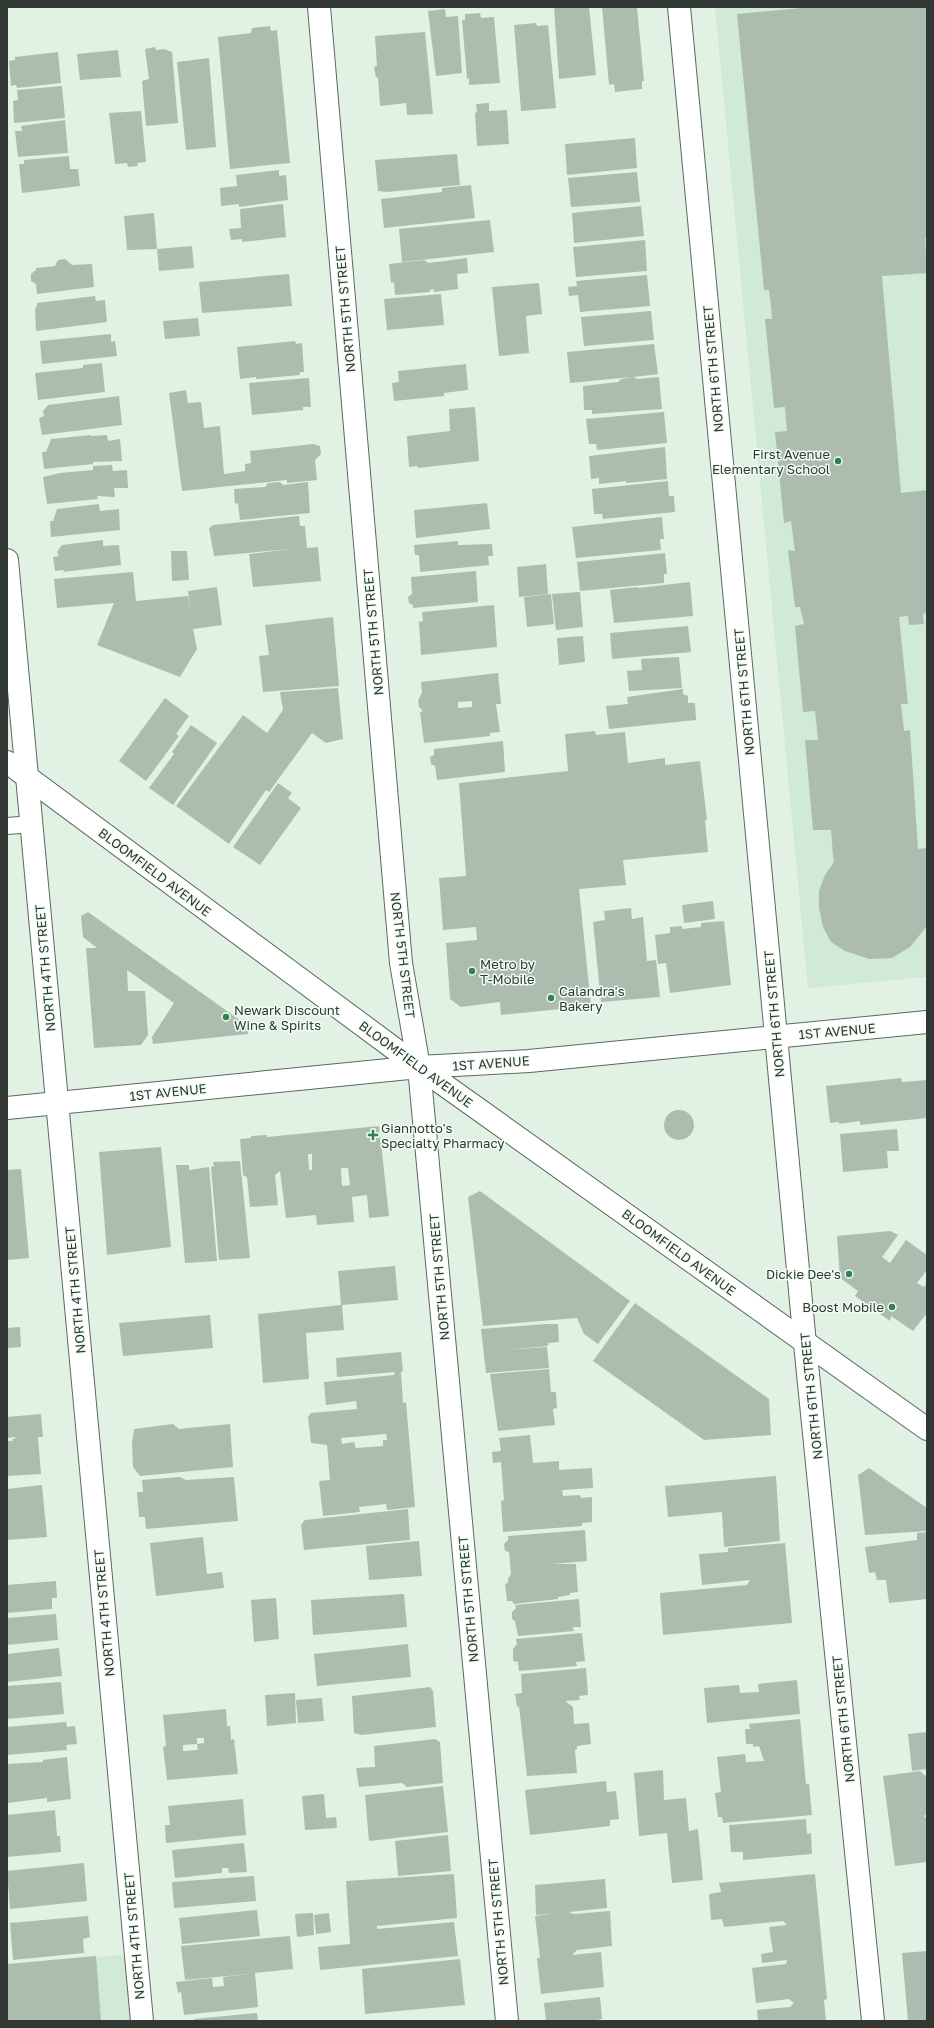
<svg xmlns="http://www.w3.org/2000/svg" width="934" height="2028" viewBox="0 0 934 2028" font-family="'Golos Text',sans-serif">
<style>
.built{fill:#d1e9d7}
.building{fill:#acbdb0;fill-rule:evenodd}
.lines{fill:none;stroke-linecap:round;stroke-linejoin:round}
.lane-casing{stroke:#5a695e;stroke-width:18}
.street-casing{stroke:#5a695e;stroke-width:24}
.secondary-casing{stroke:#5a695e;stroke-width:24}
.primary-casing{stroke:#5a695e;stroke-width:24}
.lane{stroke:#fff;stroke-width:16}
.street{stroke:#fff;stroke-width:22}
.secondary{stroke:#fff;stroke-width:22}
.primary{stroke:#fff;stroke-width:22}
.poi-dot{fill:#348251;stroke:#f0fef4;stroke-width:1.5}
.labels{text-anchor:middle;stroke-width:3;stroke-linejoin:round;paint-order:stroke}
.street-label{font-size:13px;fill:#323833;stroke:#f0fef4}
.poi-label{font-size:13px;fill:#323833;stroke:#f0fef4;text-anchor:start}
</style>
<rect width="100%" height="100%" fill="#e1f2e5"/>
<path class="built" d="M715 7H927V977L808 988Z
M130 1954 136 2021H7V1966Z"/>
<path class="building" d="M554 7H589L596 75 559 79Z
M602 7H637L644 81H642V89L615 92 614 84 609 85Z
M812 7H927V238H925L927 273 882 276 901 493 927 490V613L923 614 924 624 909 625 908 616 899 617 908 704H901L904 731 910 730 918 849 927 848V926L910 947 892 958 869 959 845 951 831 942 823 927 819 908V891L825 875 834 862 833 856 831 830H813L805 740H818L815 711 803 712 795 626 804 624 800 607H795L788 550 795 551 791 521 784 523 775 432 787 431 786 420 785 407 774 408 765 319H772L771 307 769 290H764L737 14Z
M445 9 446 17 458 16 462 73 436 76 428 11Z
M480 13 481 18 494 17 500 83 469 85V78L467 79 462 20H465V14Z
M536 23 537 26 548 25 556 108 521 111 514 25Z
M270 26 271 31 277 30 290 163 230 169 218 37 251 33 252 28Z
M425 32 433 114 407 115 406 103 380 106 378 77 376 78 374 67 377 66 375 36Z
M155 47 156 50 164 49 172 52 178 123 146 126 142 81 149 79 145 49Z
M118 50 121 77 80 80 77 54Z
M58 52 61 83 17 88 16 85 11 86 9 61 15 60V57Z
M209 58 216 147 186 150 177 62Z
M62 86 65 118 14 123 13 101 18 100 17 90Z
M489 103V111L507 110 509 144 477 146 475 113 477 112 476 104Z
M141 111 146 162 137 163 138 166 128 167 127 163 115 164 109 113Z
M65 120 68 153 18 157 15 131H22L21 126Z
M635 138 637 168 567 175 565 144Z
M457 154 460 185 387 192 378 191 375 160Z
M69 156 70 169H78L80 186 22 193 19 164H24V160Z
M279 170V176L286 175 288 200 239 207V204L221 206 220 188 237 186 236 175Z
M637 172 640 202 571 207 568 178Z
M471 185 475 218 384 228 381 199 442 192V188Z
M283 204 286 237 242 242V239L231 240 229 229 241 228 240 209Z
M641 206 644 236 574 243 572 213Z
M154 213 157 249 127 250 124 216Z
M490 220 494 252 402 262 399 229Z
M645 240 647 271 576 277 573 247Z
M192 246 194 268 159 271 157 249Z
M467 258 468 273 457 274 458 289 434 292V289L430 290V292L395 295 394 282 391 283 389 264 424 260 429 263Z
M65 259 72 265 92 264 94 287 37 294 36 284 31 281V274L36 270V268L55 266 58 260Z
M289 274 292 306 202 313 199 282Z
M647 275 650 306 580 312 578 295 569 296 568 287 577 286 576 281Z
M539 283 542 314 526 316 529 353 499 356 492 287Z
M441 294 444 325 387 330 384 299Z
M95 296 96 301 105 300 107 322 36 331 35 309 37 306V303Z
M651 311 654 340 584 346 581 317Z
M198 318 200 336 165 339 163 321Z
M111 334V342L115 341 117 356 42 364 40 341Z
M295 341 296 344 302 343 304 372H300V375L256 379V377L240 379 237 347Z
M654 344 658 374 634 377 637 379 659 377 662 409 592 414V410H584L583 386 618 382 621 379 632 377 570 383 567 352Z
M102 363 105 392 38 400 35 373 83 368V365Z
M466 364 468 390 444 393V396L394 401 392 383 399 382 398 371Z
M309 378 311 407H303V410L252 415 249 383Z
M186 390 188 403 201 402 204 428 220 426 224 474 245 471V464L251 463 250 451 313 444 320 446 321 454 315 460 317 480 287 483V480L182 491 169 393Z
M119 396 122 425 42 435 39 418 44 416 43 411 48 405Z
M475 407 479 461 418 468 417 466 409 467 407 436 450 431 449 409Z
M664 412 667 443 597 450 596 444H589L586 419Z
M91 435V436L107 435 108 441 120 439 122 461 93 462V464L44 469 42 452H46L51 439Z
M665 447 667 479 626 483V481L599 484V478L591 479 589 456Z
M112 465 113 471 127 470 128 488H114L115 497 97 496 98 499 47 504 43 477 60 473 93 470V466Z
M668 481 669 496H674L675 512 603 519 602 514H594L592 489Z
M280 482 283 485 308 482 310 513 240 520 238 503 235 504 234 489 265 487 268 483Z
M487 503 490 529 416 538 414 510Z
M99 504 100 511 119 509 120 530 51 537 50 521H53L57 509Z
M299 516 300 526H305L307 548 318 547 321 581 253 587 249 554 290 549 214 556 209 528 213 525Z
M662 517 664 539H660L661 550 576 558 572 527Z
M103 540V546L119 545 121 565 63 572 64 570 55 571 53 557 59 556 57 552 62 545Z
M458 541V545L492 544 493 556H488L489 565 420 572 419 555H415L414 545Z
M171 551H187L189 580 172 581Z
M665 553 667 574H664V583L580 591 577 562Z
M546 564 548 594 519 597 517 567Z
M476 571 478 602 413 608V605L409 603 408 597 412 594 411 577Z
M133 572 136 601 188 596 191 615 188 591 217 587 222 625 193 629 197 649 180 677 97 645 114 603 57 608 54 579Z
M690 582 693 616 614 623 610 590 638 587V588Z
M580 592 583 627 556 630 552 594Z
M551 594 554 624 527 627 524 597Z
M494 605 497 647 421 655 419 622 423 621 422 612Z
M333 617 339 686 263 692 259 656 269 655 265 625Z
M688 626 691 652 612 659 610 633Z
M583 636 585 662 559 665 557 638Z
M679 657 682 688 629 691 627 671 642 670 641 659Z
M498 673 501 704H496L500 732 490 733V736L424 743 420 712 423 711 419 707 418 701 422 692 421 682ZM472 701V707L458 708V702Z
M338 688 343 739 326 743 312 733 269 792 266 790 229 844 176 806 243 715 267 733 283 710 280 692Z
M683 689V694L688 696V703H695L696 720 609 729 606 706 628 704 627 697Z
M165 698 189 716 176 734 179 736 146 781 119 761Z
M191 725 217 743 173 805 149 788 174 754 172 752Z
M595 731 596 735 625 732 628 763 665 758V765L700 761 707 820H705L708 852 623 860 626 885 579 889 591 1006 501 1015 500 1002 461 1007 450 999 446 943 477 940 476 927 443 930 439 878 466 876 459 783 568 771 565 734Z
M503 741 505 772 437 780 435 766 431 764 430 757 434 755V749Z
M278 783 292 793 288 798 301 808 260 865 233 847Z
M713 901 715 919 684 923 682 905Z
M631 908 632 919 643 917 647 961 656 960 660 997 601 1002 593 922 605 920 604 911Z
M88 912 248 1026V1034L153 1044 152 1037 174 1003 127 970 128 991H145L148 1035 141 1045 94 1048 86 948H97L83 937 81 916Z
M724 921 731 985 670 993 666 963 658 964 655 935 670 933V927L682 926V929L701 927V923Z
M901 1078 902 1082 927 1080V1118L860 1125V1121L839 1124V1122L830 1123 826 1086Z
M664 1125a15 15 0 1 1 30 0a15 15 0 1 1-30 0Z
M379 1126 389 1216 369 1218 367 1195 352 1197 354 1222 317 1225 316 1215 286 1218 280 1171 275 1175 278 1205 250 1207 247 1177 243 1175 240 1139 251 1138V1136L267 1135V1137ZM308 1154H312V1170H309ZM341 1168H348L350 1185 342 1186Z
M897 1129 899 1151H887L888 1168 843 1172 840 1134Z
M161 1147 171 1247 107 1255 99 1152Z
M240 1161 250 1258 219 1260 211 1167 214 1166 213 1162Z
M176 1165H189V1170L209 1167 217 1261 185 1263Z
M21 1169 29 1258 7 1260V1170Z
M480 1191 630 1301 598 1344 584 1334 577 1318 483 1326 468 1197Z
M890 1231 898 1235 882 1257 890 1263 906 1240 927 1255V1270L917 1283 924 1287 927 1283V1313L913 1331 891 1316 890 1321 855 1296 858 1291 840 1278 837 1236Z
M395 1266 398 1300 342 1305 344 1330 306 1333 309 1379 263 1383 258 1314 341 1305 338 1271Z
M635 1303 769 1399 771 1435 704 1440 593 1361Z
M210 1315 213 1348 123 1356 119 1323Z
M546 1324H558L559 1342 548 1343V1346L505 1350 547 1347 549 1368 486 1373 481 1329Z
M20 1327 21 1347 7 1348V1328Z
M401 1352 403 1371 401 1372 403 1403 406 1402 415 1507 387 1510 386 1504 359 1507 360 1512 323 1516 319 1481 330 1480 327 1445 311 1443 308 1417 311 1413 357 1409 356 1401 326 1405 324 1382 394 1375 395 1372 337 1377 336 1358ZM386 1434 387 1440H383V1446L356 1448 354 1442 342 1444 341 1438Z
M549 1369 551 1392H556L557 1408 553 1409 555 1425 498 1431 490 1374Z
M41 1414 43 1437H38L41 1474 7 1476V1441H13L12 1439H15V1437L7 1438V1417Z
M173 1424 179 1429 230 1424 233 1467 140 1476 133 1467 132 1443 134 1429Z
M530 1435 533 1463 559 1461V1470L592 1468 593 1488 562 1490 563 1496 580 1495 581 1498 592 1497V1522L582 1523V1526L503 1532 501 1501 504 1500 501 1462 493 1463 492 1452 501 1451 499 1438Z
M869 1468 927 1508V1531L865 1535 858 1475Z
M776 1476 780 1541 724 1547 722 1512 668 1517 665 1486Z
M180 1477 186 1480 234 1477 238 1521 146 1529 145 1517H139L137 1492H143L142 1480Z
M42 1485 47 1537 7 1540V1489Z
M408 1509 410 1540 304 1550 301 1525 305 1520Z
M585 1530 587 1561 553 1564H576L578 1592 570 1593V1595L558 1597V1599L514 1604 512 1601H507L505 1584 508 1583V1579L511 1574 509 1552 505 1551 504 1544 508 1540V1536Z
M927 1532V1599L889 1603 886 1580H877L875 1572 869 1573 865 1547 917 1540V1533Z
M203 1537 207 1574 222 1572 224 1588 156 1596 150 1543Z
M419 1541 422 1576 369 1580 366 1546Z
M785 1543 792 1623 663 1635 660 1593 747 1585 750 1580 702 1585 699 1554 728 1552V1548Z
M56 1581 57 1598H52V1609L7 1613V1585Z
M404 1594 407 1627 313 1635 311 1600Z
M276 1598 279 1639 254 1642 251 1600Z
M579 1599 581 1627H573L574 1631 518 1636 515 1621 512 1619V1612L516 1608 515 1605Z
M56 1614 58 1640 7 1645V1618Z
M582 1633 585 1661 576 1662 577 1666 519 1671 518 1662 513 1661V1649L517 1644 516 1639Z
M408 1644 411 1677 317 1686 314 1654Z
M59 1648 62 1676 7 1682V1654Z
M586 1668 588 1695 579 1696 580 1700 565 1701 573 1707 574 1724 589 1723 591 1744 577 1746V1749L575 1750 577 1773 527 1776 519 1706 517 1707 515 1694 522 1693 521 1674Z
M797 1680 800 1714 707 1723 704 1688 739 1685 740 1693 759 1692 758 1684Z
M61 1682 64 1714 7 1719V1686Z
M430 1687 433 1691 436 1727 361 1735 354 1733 352 1696Z
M295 1693 296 1723 267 1726 265 1695Z
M322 1698 324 1721 298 1723 296 1700Z
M226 1709 227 1726H230L231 1740 234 1739 238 1774 167 1780 163 1747 166 1746 163 1715ZM197 1738H204V1743L197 1744 198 1750 183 1751V1745L197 1744Z
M800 1719 806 1784H809L812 1815 723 1823 722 1817H718L715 1793 721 1792 717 1757 745 1754 746 1762 764 1761 759 1746 753 1747V1744H746L745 1729H750L749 1724Z
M66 1722 67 1727 75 1726 77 1744 66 1745 67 1750 7 1755V1727Z
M927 1732V1769L912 1771 908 1734Z
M435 1739 440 1742 443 1783 407 1787 402 1783 359 1787 356 1768 375 1767 374 1746Z
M67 1757 71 1799 47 1802V1798L7 1803V1764L43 1762V1760Z
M663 1770 664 1800 686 1798 689 1831 698 1829 703 1880 672 1883 667 1833 639 1836 634 1773Z
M920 1771 927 1777V1814L924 1816 927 1819V1862L895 1866 883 1776Z
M606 1781 607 1792 616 1791 619 1819 610 1820V1826L530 1835 525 1790Z
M443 1786 448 1832 369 1841 365 1795Z
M324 1794 326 1818 336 1817 337 1828 305 1830 302 1796Z
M243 1799 246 1835 166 1843 165 1825H170L168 1806Z
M55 1810 57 1836H60L61 1852 7 1857V1815Z
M806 1819 807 1834 811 1833 812 1854 743 1860V1852H731L729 1825Z
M448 1835 451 1871 398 1876 395 1841Z
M244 1843 247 1872 229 1873 228 1868H222V1873L175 1878 172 1850Z
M84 1863 87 1901 10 1909 7 1871Z
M454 1874 457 1918 377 1926V1929L454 1922 458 1956 320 1970 318 1947 350 1944 346 1881Z
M815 1874 827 1999 824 2000 826 2021H758L757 2010 790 2007 794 2003 789 1999 756 2003 752 1968 786 1964 787 1960 762 1963 761 1954 773 1952 769 1927 787 1925 783 1921 724 1927 722 1919 711 1920 709 1894 721 1892 719 1883Z
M254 1876 256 1901 174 1908 172 1882Z
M605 1879 607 1908 569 1912 574 1914 610 1911 612 1946 577 1950 572 1955 601 1952 604 1987 541 1994 537 1958H540L535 1916 551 1914 536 1915 535 1885Z
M257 1910 260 1936 182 1944 179 1918Z
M313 1913 314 1935 297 1937 295 1914Z
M329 1913 331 1932 316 1934 314 1915Z
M88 1916 90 1937 83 1939 84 1953 13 1960 10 1923Z
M290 1936 293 1969 255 1973 258 2007 184 2015 181 1992 178 1993 176 1982 212 1978 213 1987 224 1986 223 1977 249 1974 185 1980 181 1946Z
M927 1951V2021H908L902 1953Z
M96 1956 101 2021H7V1964Z
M460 1959 465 2005 365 2014 362 1969Z
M600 1997 602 2019 589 2021H546L544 2003Z
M257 2013 258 2021H194V2019Z"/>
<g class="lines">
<g class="lane-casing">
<path id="lane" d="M7 826 32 824"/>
</g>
<g class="street-casing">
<path id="street" d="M319 7 401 963 419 1067 507 2021
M679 7 805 1344
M7 560 142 2021
M7 1108 419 1067 529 1061 927 1022"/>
</g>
<g class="secondary-casing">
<path id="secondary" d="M805 1344 873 2021"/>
</g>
<g class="primary-casing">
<path id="primary" d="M7 762 419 1067 927 1429"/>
</g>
<use href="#lane" class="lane"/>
<use href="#street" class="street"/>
<use href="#secondary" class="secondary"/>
<use href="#primary" class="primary"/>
</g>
<g class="poi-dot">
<circle cx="838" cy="461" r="4"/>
<circle cx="472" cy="971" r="4"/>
<circle cx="551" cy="998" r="4"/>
<circle cx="226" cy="1017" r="4"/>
<path d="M371 1129h4v4h4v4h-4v4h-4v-4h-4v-4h4z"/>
<circle cx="849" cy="1274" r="4"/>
<circle cx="892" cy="1307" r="4"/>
</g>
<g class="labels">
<g class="street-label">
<text transform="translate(345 309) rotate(-95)" y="5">NORTH 5TH STREET</text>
<text transform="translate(713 369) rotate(-95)" y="5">NORTH 6TH STREET</text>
<text transform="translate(373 632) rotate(-95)" y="5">NORTH 5TH STREET</text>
<text transform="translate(744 692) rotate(-95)" y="5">NORTH 6TH STREET</text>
<text transform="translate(155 872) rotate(37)" y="5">BLOOMFIELD AVENUE</text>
<text transform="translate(403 955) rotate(83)" y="5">NORTH 5TH STREET</text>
<text transform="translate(45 968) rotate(-95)" y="5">NORTH 4TH STREET</text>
<text transform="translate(774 1014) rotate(-95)" y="5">NORTH 6TH STREET</text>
<text transform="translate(837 1031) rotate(-5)" y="5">1ST AVENUE</text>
<text transform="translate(491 1063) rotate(-4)" y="5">1ST AVENUE</text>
<text transform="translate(416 1064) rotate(36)" y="5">BLOOMFIELD AVENUE</text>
<text transform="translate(168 1092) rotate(-6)" y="5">1ST AVENUE</text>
<text transform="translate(679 1252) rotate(36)" y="5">BLOOMFIELD AVENUE</text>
<text transform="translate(439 1277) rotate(-95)" y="5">NORTH 5TH STREET</text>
<text transform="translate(75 1290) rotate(-95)" y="5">NORTH 4TH STREET</text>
<text transform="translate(811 1396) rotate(-96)" y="5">NORTH 6TH STREET</text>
<text transform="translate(468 1599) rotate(-95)" y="5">NORTH 5TH STREET</text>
<text transform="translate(104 1613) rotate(-95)" y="5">NORTH 4TH STREET</text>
<text transform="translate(843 1719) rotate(-96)" y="5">NORTH 6TH STREET</text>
<text transform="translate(498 1922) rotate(-95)" y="5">NORTH 5TH STREET</text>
<text transform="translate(134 1936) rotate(-95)" y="5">NORTH 4TH STREET</text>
</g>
<g class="poi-label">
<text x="830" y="459" text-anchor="end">First Avenue<tspan x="830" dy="15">Elementary School</tspan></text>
<text x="480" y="969">Metro by<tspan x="480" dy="15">T-Mobile</tspan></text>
<text x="559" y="996">Calandra's<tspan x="559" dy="15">Bakery</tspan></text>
<text x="234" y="1015">Newark Discount<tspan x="234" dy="15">Wine &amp; Spirits</tspan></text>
<text x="381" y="1133">Giannotto's<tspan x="381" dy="15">Specialty Pharmacy</tspan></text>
<text x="841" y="1279" text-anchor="end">Dickie Dee's</text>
<text x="884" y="1312" text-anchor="end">Boost Mobile</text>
</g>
</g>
<rect width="934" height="2028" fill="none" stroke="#323833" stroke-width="16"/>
</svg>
